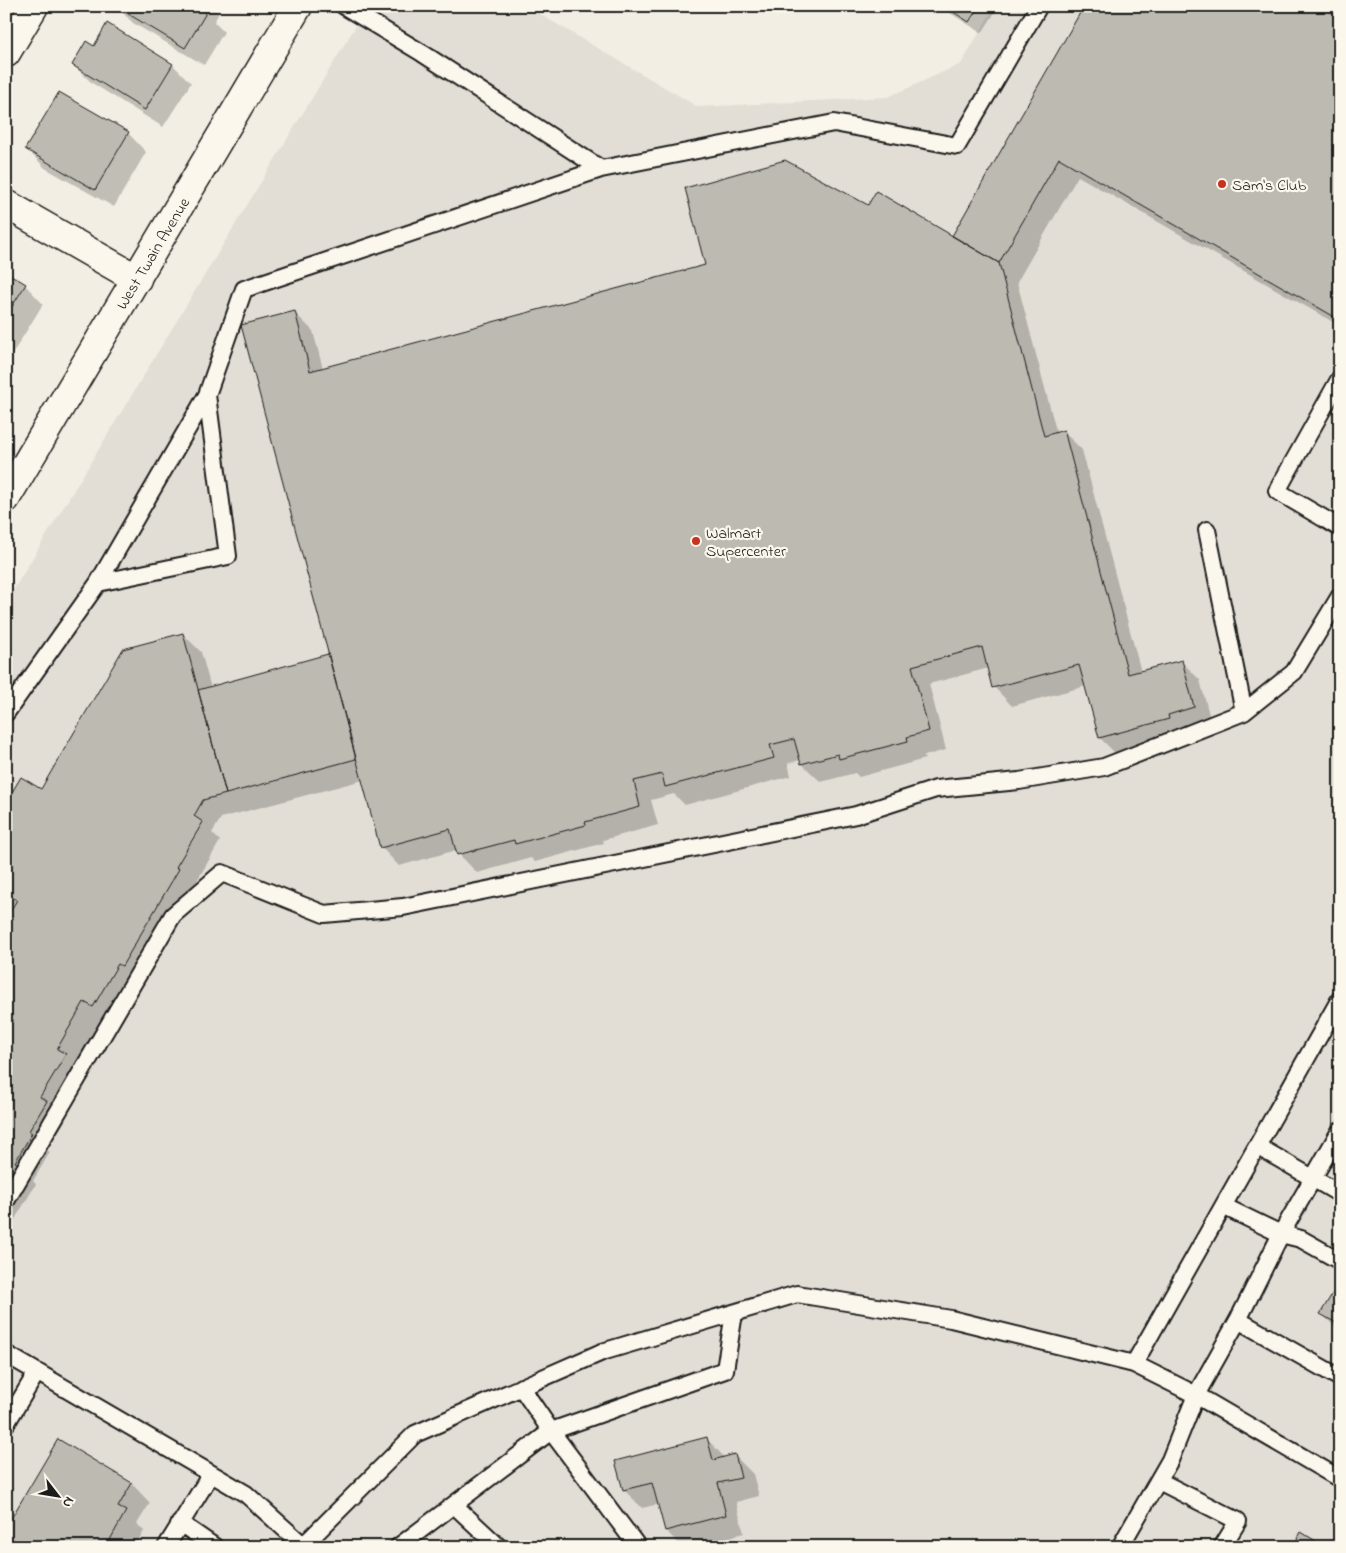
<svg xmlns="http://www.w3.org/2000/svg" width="1346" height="1553" viewBox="0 0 1346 1553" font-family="'Indie Flower',sans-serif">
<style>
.built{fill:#e2ded5}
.shadow{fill:#0003}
.building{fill:#bdbab1;stroke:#1c1c1c}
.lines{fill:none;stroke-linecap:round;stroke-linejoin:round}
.service-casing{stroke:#1c1c1c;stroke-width:20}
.minor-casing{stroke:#1c1c1c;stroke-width:31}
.tertiary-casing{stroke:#1c1c1c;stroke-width:31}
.service{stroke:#fbf7ec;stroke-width:16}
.minor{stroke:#fbf7ec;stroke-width:28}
.tertiary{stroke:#fbf7ec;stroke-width:28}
.poi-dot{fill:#c8321e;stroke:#fbf7ec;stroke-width:2}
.labels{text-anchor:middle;stroke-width:4.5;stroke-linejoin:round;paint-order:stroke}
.poi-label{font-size:16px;fill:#1c1c1c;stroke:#fbf7ec;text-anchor:start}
.street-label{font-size:16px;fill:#1c1c1c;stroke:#fbf7ec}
</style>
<rect width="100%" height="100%" fill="#f2eee4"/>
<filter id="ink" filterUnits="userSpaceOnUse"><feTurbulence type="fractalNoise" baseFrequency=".02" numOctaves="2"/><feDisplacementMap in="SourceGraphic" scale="10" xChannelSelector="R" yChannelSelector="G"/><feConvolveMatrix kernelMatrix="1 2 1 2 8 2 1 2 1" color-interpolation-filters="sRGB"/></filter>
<g filter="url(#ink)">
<path class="built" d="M368 6H526L698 107 888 97 961 64 995 6H1340V1547H6V602Z"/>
<path class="shadow" d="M116 6H212L219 13 214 22 224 32 204 65 133 23Z
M943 6H999L982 33 950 13Z
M1086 6H1340V326L1078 176 1017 282 1057 434 1064 432 1082 450 1141 672 1181 661 1200 680 1212 726 1118 756 1100 738 1086 686 1012 706 994 687 989 668 929 684 946 750 924 756 925 759 859 777 855 773 821 782 802 764 801 760 788 763 791 776 685 805 674 794 651 800 658 825 603 840 604 843 535 862 531 858 477 873 459 854 457 850 399 866 381 847 363 780 221 818 212 833 220 841 194 886 196 888 103 1019 76 1066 83 1073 59 1115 65 1121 47 1150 50 1152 33 1181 36 1184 6 1234V921L15 906 6 901V804L41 791 183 634 201 652 211 688 330 655 294 312 313 331 323 369 707 265 868 207 952 237Z
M94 47 173 65 191 83 163 127 92 83 73 65Z
M128 133 146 152 114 207 45 168 27 149Z
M6 274 25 285 43 304 11 356 6 353Z
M1340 1283V1332L1322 1314Z
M706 1438 725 1458 734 1455 753 1474 759 1496 736 1502 744 1533 693 1547H682L666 1531 659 1504 642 1508 624 1490Z
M58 1441 132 1484 150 1503 137 1524 144 1531 135 1547H11L6 1542V1530Z
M462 1543 467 1547H458Z"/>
<path class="building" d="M115 6H195L206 13 185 48Z
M944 6H979L969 22Z
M1084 6H1340V320L1059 158 999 263 952 236Z
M107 23 173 64 145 110 72 65 86 41 94 46Z
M59 92 129 132 95 190 25 149Z
M785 160 868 205 876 191 999 263 1044 436 1064 430 1128 674 1182 660 1194 707 1168 715 1169 719 1099 738 1079 665 992 688 982 647 912 666 929 731 907 737 908 741 839 759 838 754 801 764 794 739 770 745 774 758 665 787 662 774 634 781 640 807 585 822 586 825 515 844 514 840 457 855 450 829 380 848 241 325 295 311 310 371 705 265 685 188Z
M6 272 26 284 6 316Z
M183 633 226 794 203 800 194 816 203 822 176 867 179 869 122 966 118 964 93 1007 84 1002 57 1049 66 1054 40 1097 47 1101 29 1131 32 1133 15 1162 18 1164 6 1185V918L17 900 6 894V802L21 777 41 789 123 649Z
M328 654 356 759 226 794 198 690Z
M1340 1281V1325L1320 1314Z
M707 1437 713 1460 735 1454 741 1478 718 1483 726 1515 665 1531 652 1483 623 1490 615 1461Z
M58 1439 132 1483 118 1507 126 1511 106 1547H15L6 1541V1527Z
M1301 1532 1326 1547H1293Z"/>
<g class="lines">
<g class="service-casing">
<path id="service" d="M344 6 422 53 601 169 834 123 957 146 1039 6
M1340 378 1277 491 1340 528
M1207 530 1244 712
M98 583 207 395
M6 713 98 583 228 556 207 395 244 289 601 169
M1340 1131 1281 1234 1238 1320 1340 1378
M1257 1146 1340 1194
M6 1201 173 915 222 873 324 914 403 907 856 815 936 789 1019 781 1104 767 1244 712 1294 672 1340 596
M1223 1206 1281 1234 1301 1239 1340 1261
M6 1354 246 1494 305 1547
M1134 1364 1340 999
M521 1387 551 1431 638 1547
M6 1424 37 1372
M1159 1481 1238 1521 1222 1547
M454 1505 499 1547
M180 1523 215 1547
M166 1547 211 1474
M302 1547 415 1434 602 1352 797 1294 951 1319 1134 1364 1196 1395 1340 1479
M398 1547 551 1431 725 1370 734 1313
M1120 1547 1170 1460 1196 1395 1238 1320"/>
</g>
<g class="minor-casing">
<path id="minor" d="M6 53 34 6
M6 204 137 279"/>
</g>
<g class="tertiary-casing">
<path id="tertiary" d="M6 498 298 6"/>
</g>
<use href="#service" class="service"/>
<use href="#minor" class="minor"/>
<use href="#tertiary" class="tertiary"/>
</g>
</g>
<g class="poi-dot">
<circle cx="1222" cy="184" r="5"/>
<circle cx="696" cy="541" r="5"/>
</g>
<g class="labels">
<g class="poi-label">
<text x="1232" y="190">Sam's Club</text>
<text x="706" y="538">Walmart<tspan x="706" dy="18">Supercenter</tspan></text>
</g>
<g class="street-label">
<text transform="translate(152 253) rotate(-59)" y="6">West Twain Avenue</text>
</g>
</g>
<rect width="1346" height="1553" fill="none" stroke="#fbf7ec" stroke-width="25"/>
<rect x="12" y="12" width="1321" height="1528" fill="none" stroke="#1c1c1c" stroke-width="2" filter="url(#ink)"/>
<g transform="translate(58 1496) rotate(121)" stroke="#fbf7ec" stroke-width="4" paint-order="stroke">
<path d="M0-4L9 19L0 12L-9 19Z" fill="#1c1c1c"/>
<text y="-8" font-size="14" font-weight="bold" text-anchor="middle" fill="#1c1c1c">N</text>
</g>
</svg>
